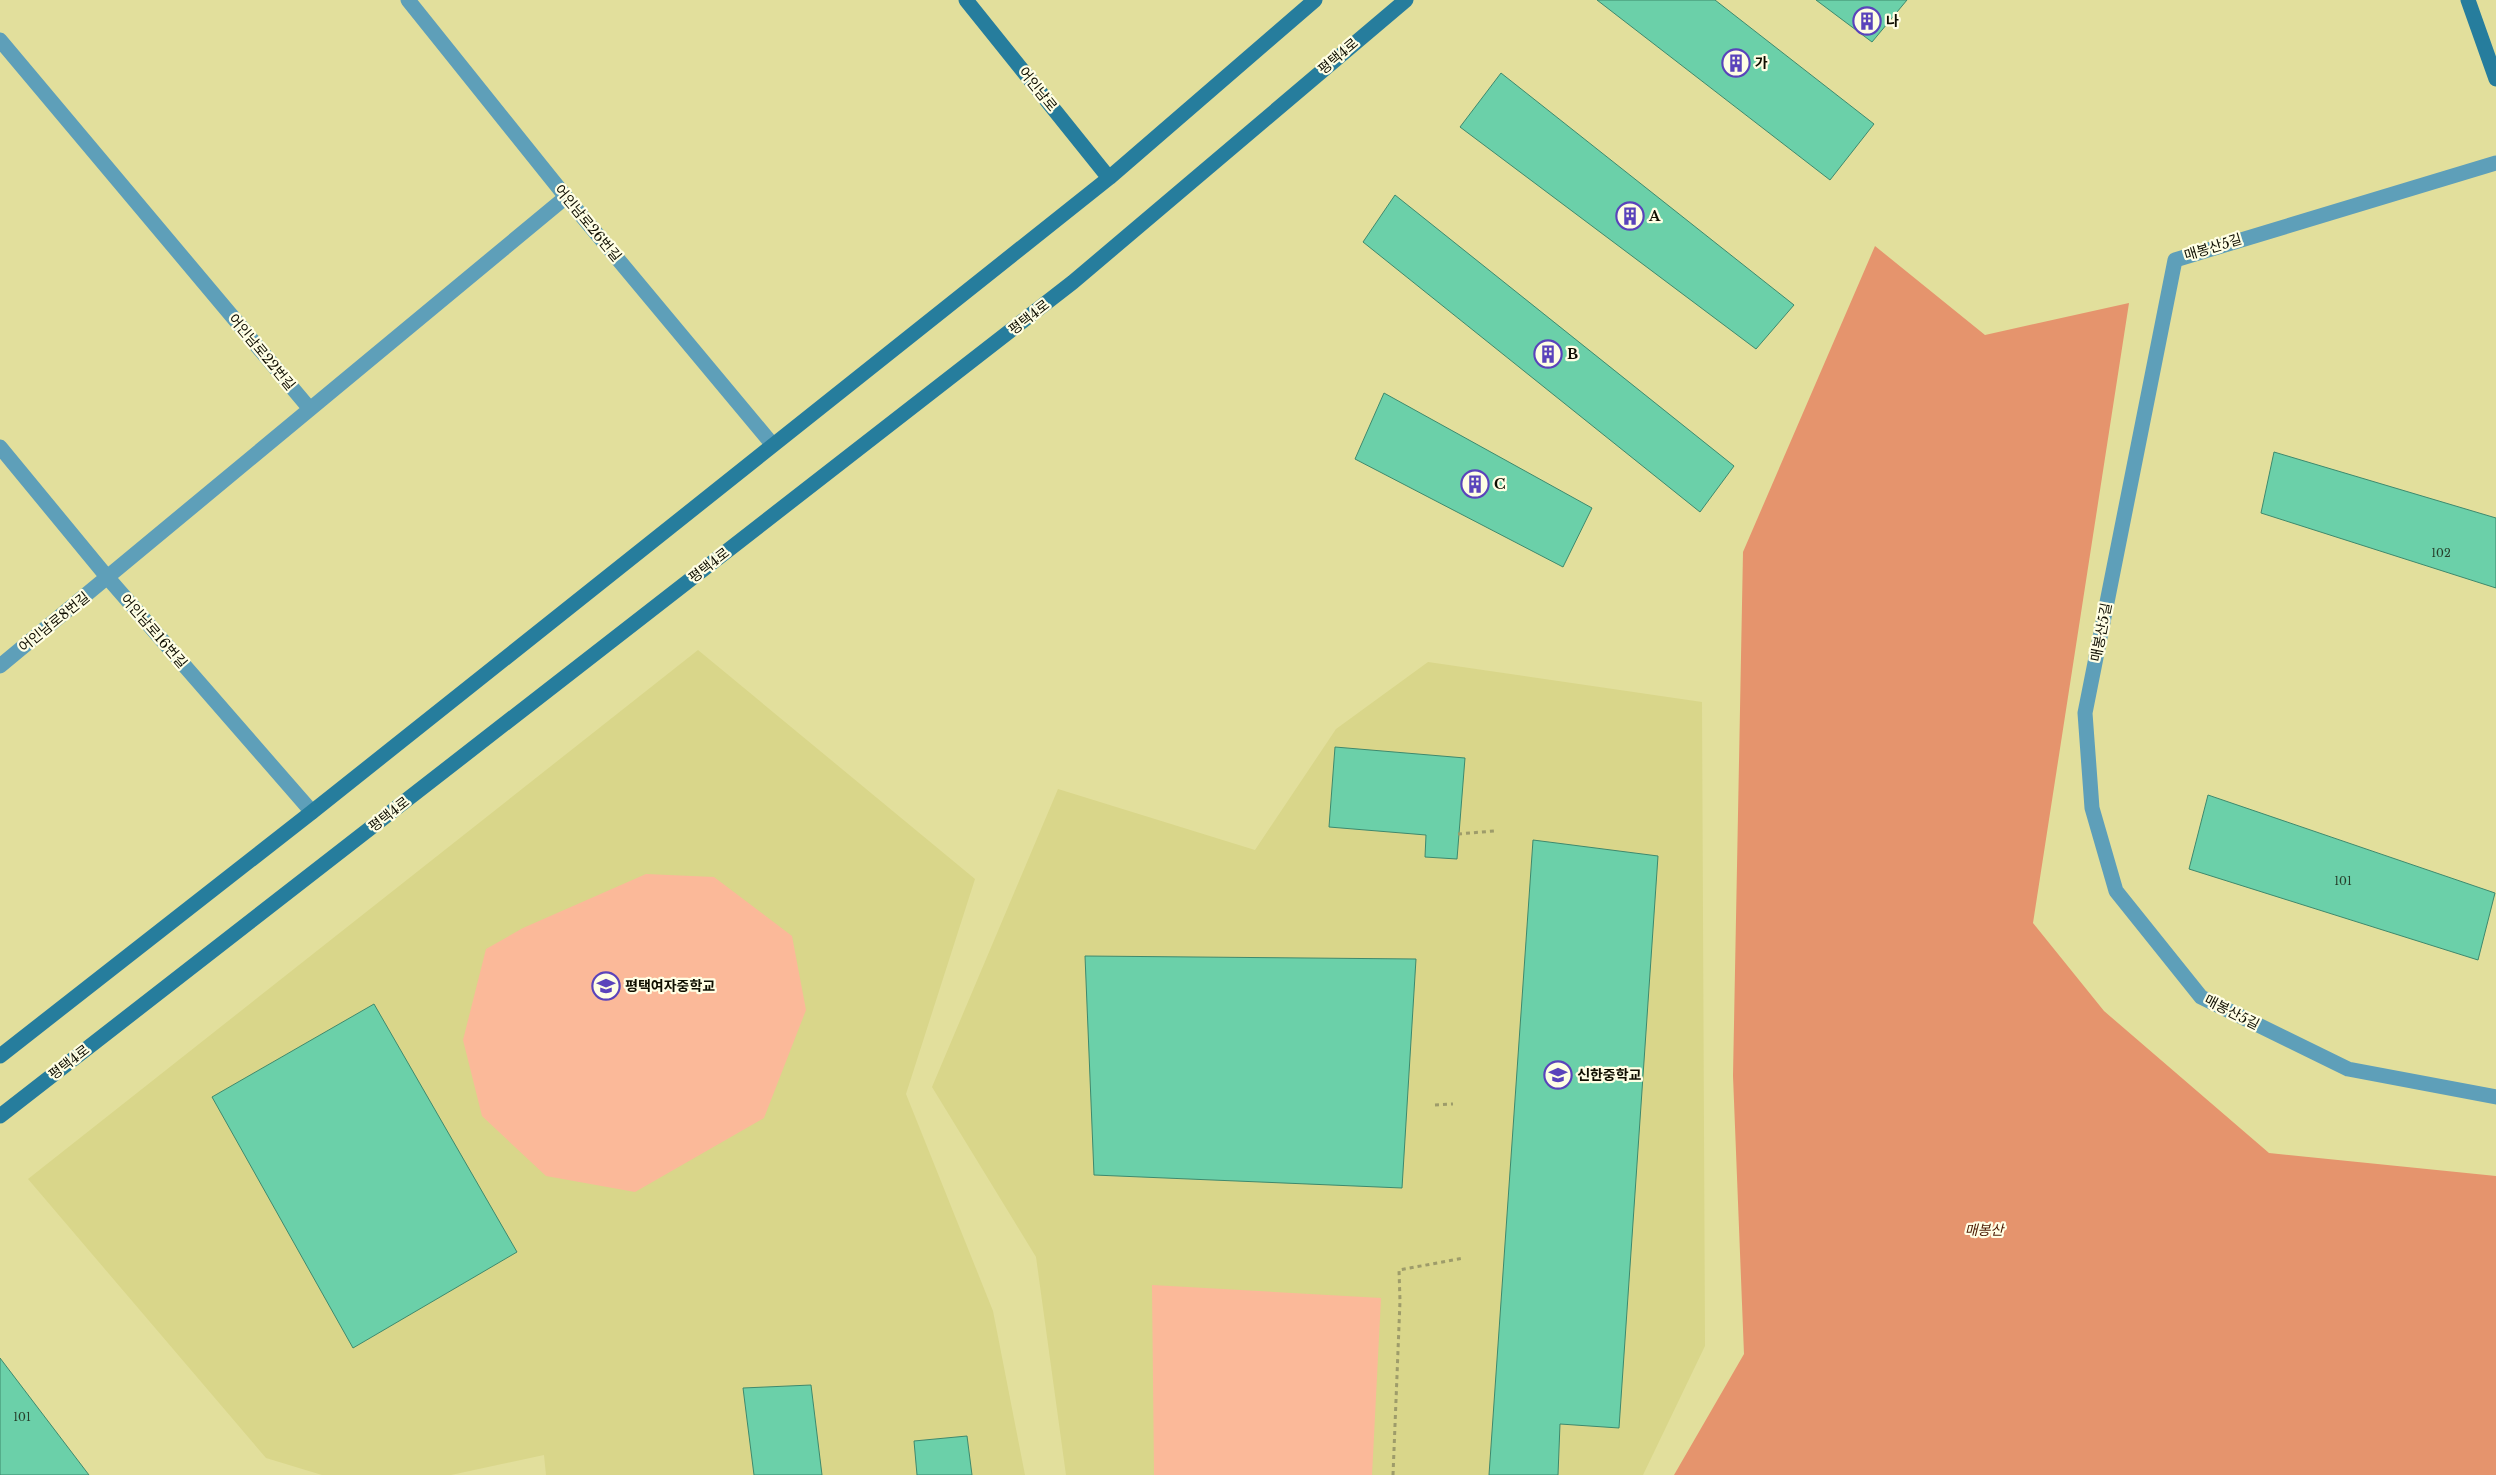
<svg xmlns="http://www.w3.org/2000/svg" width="2496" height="1475" viewBox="0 0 2496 1475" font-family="'Libre Baskerville','Noto Sans KR',serif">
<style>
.built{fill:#d9d68a}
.green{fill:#fbb999}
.forest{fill:#e5946d}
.building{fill:#6bd0a9;stroke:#3e896d}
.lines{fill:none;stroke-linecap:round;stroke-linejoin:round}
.path{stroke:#9e9c6a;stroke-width:3;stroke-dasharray:4 4;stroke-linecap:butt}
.street{stroke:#5e9fb9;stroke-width:15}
.secondary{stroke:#267d9d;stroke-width:15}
.labels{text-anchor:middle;stroke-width:4.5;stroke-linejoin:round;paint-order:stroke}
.number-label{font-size:11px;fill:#263e2a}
.poi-label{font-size:14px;font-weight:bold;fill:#0f0e00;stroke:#fffee4;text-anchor:start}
.street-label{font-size:14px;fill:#0f0e00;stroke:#fffee4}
.park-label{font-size:14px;font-style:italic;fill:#4b1900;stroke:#fffee4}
</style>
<rect width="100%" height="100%" fill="#e2df9c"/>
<path class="built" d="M698 650 975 879 906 1094 993 1311 1025 1475H546L544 1455 451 1475H322L266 1458 28 1179Z
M1428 662 1702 702 1705 1346 1643 1475H1066L1036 1257 932 1087 1058 789 1255 850 1336 729Z"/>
<path class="green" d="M646 874 714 877 792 936 806 1010 764 1118 635 1192 546 1176 482 1116 463 1040 486 949 523 928Z
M1152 1285 1381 1298 1372 1475H1154Z"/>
<path class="forest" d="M1875 246 1985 335 2129 303 2033 923 2104 1011 2269 1153 2496 1176V1475H1674L1744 1354 1733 1076 1743 552Z"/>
<path class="building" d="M1597 0H1715L1874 124 1830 180Z
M1816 0H1907L1872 42Z
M1501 73 1794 305 1756 349 1460 127Z
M1395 195 1734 466 1700 512 1363 242Z
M1384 393 1592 508 1563 567 1355 459Z
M2274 452 2496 518V588L2261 513Z
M1335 747 1465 758 1457 859 1425 857 1426 835 1329 827Z
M2208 795 2495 893 2478 960 2189 869Z
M1533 840 1658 856 1619 1428 1560 1424 1558 1475H1489Z
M1085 956 1416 959 1402 1188 1094 1175Z
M374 1004 517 1252 353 1348 212 1097Z
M0 1358 89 1475H0Z
M811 1385 822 1475H754L743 1388Z
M967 1436 972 1475H917L914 1441Z"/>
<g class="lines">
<path class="path" d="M1458 834 1494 831
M1435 1105 1453 1104
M1393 1475 1400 1301 1399 1270 1464 1258"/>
<path class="street" d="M408 0 566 197 772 444
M0 40 310 409
M2496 163 2175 260 2085 713 2092 808 2116 891 2201 997 2348 1069 2496 1097
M0 447 108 578 312 812
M0 666 566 197"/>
<path class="secondary" d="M966 0 1109 178
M2468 0 2496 79
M0 1056 312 812 1109 178 1315 0
M0 1116 1073 282 1406 0"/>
</g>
<defs>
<g id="building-ring" transform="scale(1.4375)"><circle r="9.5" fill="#fffee4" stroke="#5a43bb" stroke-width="1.5"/><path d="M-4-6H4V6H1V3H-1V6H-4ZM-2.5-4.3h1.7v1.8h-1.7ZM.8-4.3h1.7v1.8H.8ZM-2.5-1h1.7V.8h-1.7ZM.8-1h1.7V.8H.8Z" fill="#5a43bb"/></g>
<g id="school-ring" transform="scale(1.4375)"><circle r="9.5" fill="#fffee4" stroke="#5a43bb" stroke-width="1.5"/><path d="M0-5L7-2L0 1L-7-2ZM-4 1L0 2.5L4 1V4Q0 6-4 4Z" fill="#5a43bb"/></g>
</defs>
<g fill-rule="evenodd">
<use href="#building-ring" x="1867" y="21"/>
<use href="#building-ring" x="1736" y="63"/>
<use href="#building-ring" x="1630" y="216"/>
<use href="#building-ring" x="1548" y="354"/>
<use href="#building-ring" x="1475" y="484"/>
<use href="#school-ring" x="606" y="986"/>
<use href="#school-ring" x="1558" y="1075"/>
</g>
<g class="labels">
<g class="number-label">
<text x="2441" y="557">102</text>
<text x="2343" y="885">101</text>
<text x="22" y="1421">101</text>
</g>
<g class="poi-label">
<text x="1886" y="26">나</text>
<text x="1755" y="68">가</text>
<text x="1649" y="221">A</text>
<text x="1567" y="359">B</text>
<text x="1494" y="489">C</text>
<text x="625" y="991">평택여자중학교</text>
<text x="1577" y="1080">신한중학교</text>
</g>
<g class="street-label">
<text transform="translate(1338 56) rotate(-40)" y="5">평택4로</text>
<text transform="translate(1038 89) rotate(51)" y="5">어인남로</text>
<text transform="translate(588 223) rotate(50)" y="5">어인남로26번길</text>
<text transform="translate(2213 247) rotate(-17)" y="5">매봉산5길</text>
<text transform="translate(1029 317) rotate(-38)" y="5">평택4로</text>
<text transform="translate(262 352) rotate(50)" y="5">어인남로22번길</text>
<text transform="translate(709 565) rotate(-38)" y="5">평택4로</text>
<text transform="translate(54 622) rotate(-39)" y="5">어인남로8번길</text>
<text transform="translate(154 631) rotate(49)" y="5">어인남로16번길</text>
<text transform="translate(2101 632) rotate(-79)" y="5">매봉산5길</text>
<text transform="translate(389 814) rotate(-38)" y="5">평택4로</text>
<text transform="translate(2232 1012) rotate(27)" y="5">매봉산5길</text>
<text transform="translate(69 1062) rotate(-38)" y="5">평택4로</text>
</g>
<g class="park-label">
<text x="1984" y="1235">매봉산</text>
</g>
</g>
</svg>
